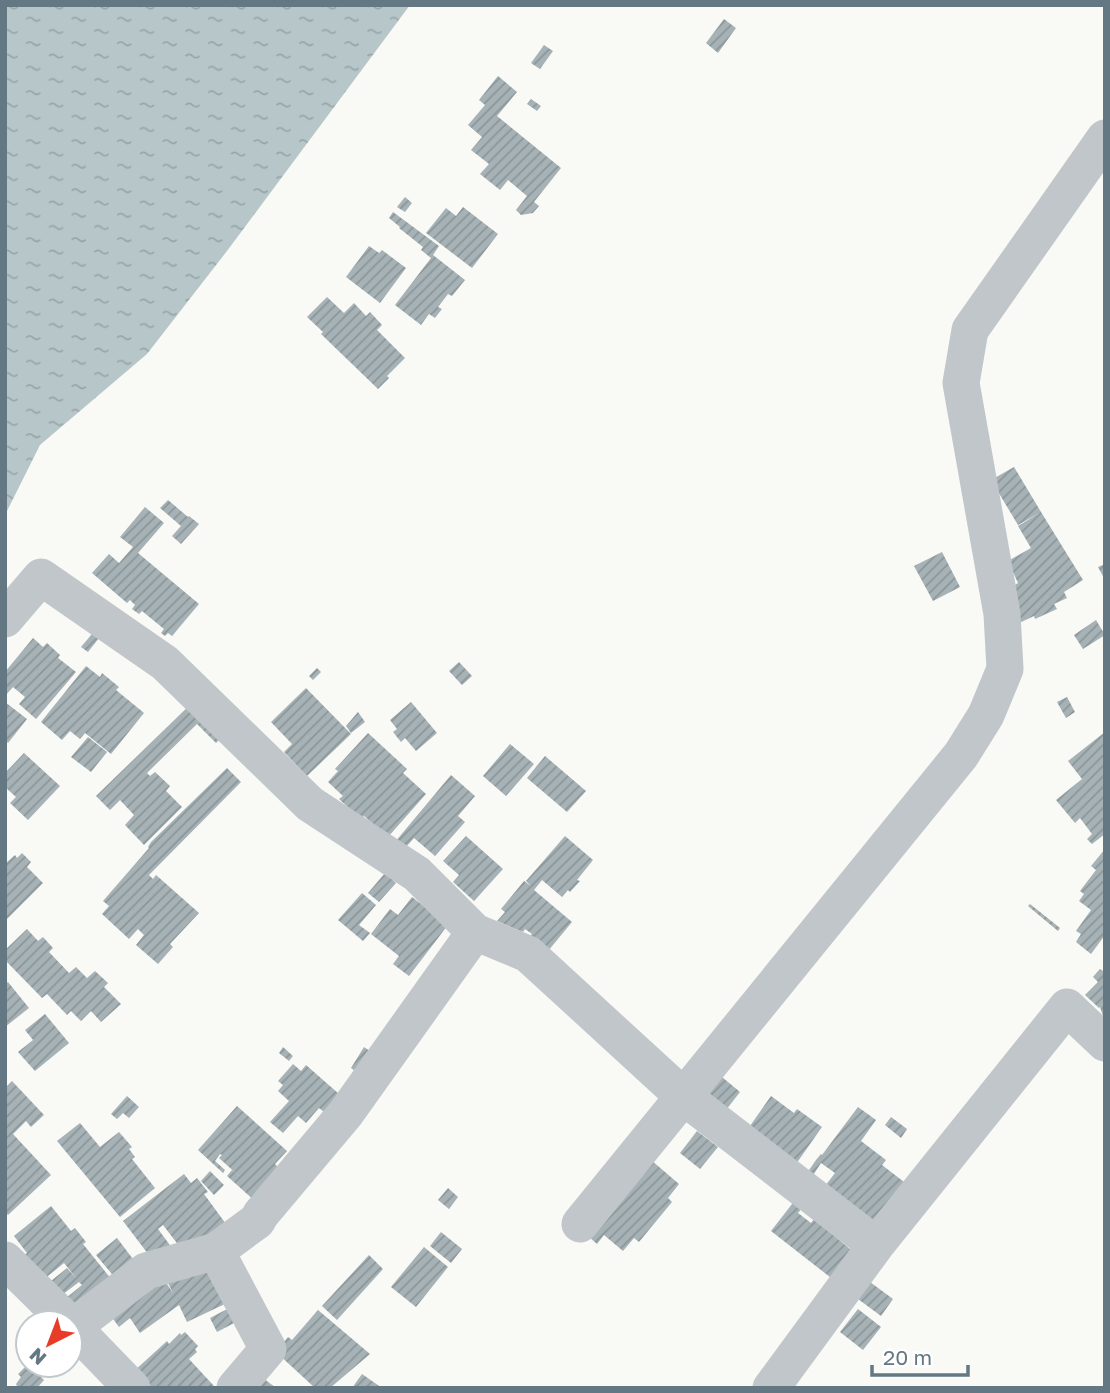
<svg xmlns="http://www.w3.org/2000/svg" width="1110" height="1393" viewBox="0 0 1110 1393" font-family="'Golos Text',sans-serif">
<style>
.water{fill:url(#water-ripples)}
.building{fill:url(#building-hatch)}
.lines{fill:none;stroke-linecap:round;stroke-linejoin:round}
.minor{stroke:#c0c6c9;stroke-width:37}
</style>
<defs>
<pattern id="water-ripples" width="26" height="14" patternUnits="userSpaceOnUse" patternTransform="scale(1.75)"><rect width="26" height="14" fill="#b7c7c9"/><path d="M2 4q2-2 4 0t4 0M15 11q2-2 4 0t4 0" fill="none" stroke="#98a6a9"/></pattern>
<pattern id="building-hatch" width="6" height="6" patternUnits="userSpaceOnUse" patternTransform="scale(1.75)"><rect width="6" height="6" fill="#a6b2b6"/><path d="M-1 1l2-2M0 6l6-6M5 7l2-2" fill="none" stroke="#8b9699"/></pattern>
</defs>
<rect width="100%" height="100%" fill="#f9f9f6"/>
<path class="water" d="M5 5H410L227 251 147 354 40 445 5 515Z"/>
<path class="building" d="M724 19 736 28 718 53 706 43Z
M544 45 553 51 540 69 531 63Z
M498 76 517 92 497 116 561 168 534 202 539 206 533 213 521 215 516 210 527 196 508 180 500 190 480 174 489 164 471 150 482 137 468 125 485 105 479 100Z
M531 99 541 106 537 111 527 104Z
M405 197 412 203 405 212 397 207Z
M463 207 498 234 472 268 426 233 446 208 456 216Z
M393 212 439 246 433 255 465 280 452 296 448 294 438 307 442 309 435 318 429 314 421 325 395 305 431 258 421 250 423 247 399 228 400 227 389 218Z
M369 246 379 253 382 250 406 268 380 303 346 277Z
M327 297 344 313 354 303 366 316 370 312 382 325 377 330 405 358 387 376 389 378 378 389 321 334 323 332 307 317Z
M1014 467 1041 512 1018 525 991 480Z
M168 500 188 517 189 516 199 524 181 544 172 536 181 526 160 508Z
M145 507 164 523 138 553 199 604 172 636 168 633 165 636 161 633 164 629 142 611 139 614 132 609 135 605 130 600 127 603 92 573 109 554 119 563 133 547 120 537Z
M1041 512 1083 580 1064 592 1067 598 1054 604 1057 609 1035 619 1034 616 1017 624 1009 589 1018 583 1008 561 1031 548 1018 526Z
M942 552 960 587 933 601 914 566Z
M1105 564V580L1098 567Z
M1096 620 1105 635 1083 649 1074 635Z
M97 628 103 633 88 652 81 647Z
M33 638 43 647 47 643 60 655 58 658 76 672 36 719 19 704 25 697 13 687 5 696V672Z
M459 662 472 676 462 685 449 671Z
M86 666 100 677 102 673 119 687 116 690 144 713 111 754 85 733 80 739 70 731 62 740 41 722Z
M317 668 321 672 313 680 309 676Z
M306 688 351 734 307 776 284 752 292 744 271 722Z
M1067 697 1075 712 1066 718 1057 702Z
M196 699 228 731 216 743 197 724 147 773 150 776 155 772 170 786 166 791 182 807 144 845 125 825 134 815 120 800 110 810 96 796Z
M5 702 27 719 8 743 5 740Z
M411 702 437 733 416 751 405 738 401 742 393 732 397 729 390 720Z
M358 712 365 722 351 733 346 726Z
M1105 732V834L1092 844 1087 839 1092 834 1080 818 1075 823 1056 800 1082 779 1068 761Z
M368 733 407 769 403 773 426 794 388 837 364 816 361 819 339 799 343 796 328 782 338 771 335 769Z
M88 737 107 752 91 772 71 757Z
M510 744 534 764 506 796 483 776Z
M24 753 60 786 28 820 10 803 16 797 5 787V773Z
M545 756 586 791 567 812 527 778Z
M227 768 241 782 149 875 153 879 156 875 199 913 170 944 173 947 158 964 136 945 144 935 138 929 129 939 102 914 109 906 103 901 149 848 148 847 151 842Z
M451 775 475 796 458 816 465 822 435 856 414 838 405 848 395 842Z
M466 836 503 869 474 901 453 882 459 875 443 861Z
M565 836 593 860 577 880 580 881 570 892 568 890 562 897 542 880 534 890 572 922 548 951 530 936 532 934 525 929 523 932 497 921 505 912 501 909 524 881 531 886 526 881Z
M1105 849V935L1091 954 1076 942 1081 934 1076 931 1091 910 1079 901 1084 894 1080 891 1096 870 1091 866Z
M22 853 31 862 27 867 43 883 5 921V864L15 855 17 858Z
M385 873 396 883 379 902 368 893Z
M362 893 376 905 359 925 370 933 363 941 338 920Z
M412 897 448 925 409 976 393 964 399 956 371 934 390 909 398 915Z
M1030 904 1060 928 1058 931 1028 906Z
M27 929 38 941 43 937 53 948 49 952 69 973 76 967 87 978 95 971 108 983 104 987 121 1004 101 1022 91 1011 81 1021 71 1011 67 1015 47 994 42 998 5 960V950Z
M1100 969 1105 972 1104 1019 1100 1007 1099 1008 1085 995 1098 982 1093 977Z
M8 982 29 1008 5 1027V984Z
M45 1014 69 1043 35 1071 18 1052 33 1040 25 1030Z
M283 1047 293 1056 289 1061 279 1053Z
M364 1047 377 1056 363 1077 351 1068Z
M293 1064 301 1071 306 1065 347 1101 332 1118 319 1108 306 1123 298 1116 283 1133 270 1122 289 1101 278 1091 283 1085 278 1081Z
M722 1077 740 1092 726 1110 708 1095Z
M12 1081 44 1115 31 1127 26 1121 13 1134 51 1175 8 1215 5 1212V1088Z
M127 1096 139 1107 129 1118 123 1113 117 1119 111 1114Z
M771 1096 794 1113 797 1109 822 1127 796 1164 750 1126Z
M237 1106 287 1151 275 1164 278 1167 257 1203 227 1176 232 1170 239 1176 219 1158 222 1155 220 1154 215 1161 225 1170 223 1173 198 1150Z
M858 1107 876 1120 861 1141 886 1160 882 1165 908 1185 878 1224 822 1190 835 1173 821 1163 810 1180 805 1176 816 1160 821 1154 822 1155Z
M891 1117 907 1129 901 1138 885 1125Z
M80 1123 100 1147 119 1132 132 1147 129 1149 135 1157 132 1159 155 1188 120 1217 57 1141Z
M697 1131 718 1147 700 1169 680 1153Z
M651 1160 679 1184 668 1198 672 1202 639 1242 634 1238 623 1251 604 1235 597 1244 588 1236Z
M210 1171 224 1185 214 1195 201 1181Z
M184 1174 191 1183 197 1178 208 1192 204 1194 226 1224 186 1255 163 1225 158 1229 178 1256 155 1263 123 1221Z
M448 1188 458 1197 449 1209 438 1200Z
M796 1199 804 1206 798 1213 811 1223 814 1219 856 1254 835 1281 771 1231Z
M51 1206 71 1231 75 1228 86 1242 83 1244 116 1285 79 1315 66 1298 82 1285 79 1282 62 1295 51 1281 67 1268 77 1279 64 1263 43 1280 23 1256 27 1253 14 1236Z
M441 1232 462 1249 451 1263 430 1246Z
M117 1238 136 1263 116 1279 96 1255Z
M424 1247 448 1267 416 1307 391 1287Z
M369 1255 383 1269 337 1320 322 1306Z
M209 1264 229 1302 187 1322 179 1305 140 1333 130 1318 119 1327 106 1309 163 1278 173 1293 168 1283Z
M870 1282 893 1299 881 1316 858 1299Z
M231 1307 238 1321 217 1332 210 1318Z
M858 1309 881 1327 863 1350 840 1332Z
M318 1310 370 1354 330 1388H315L276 1352 288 1337 292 1340Z
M185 1332 198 1346 195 1349 197 1352 189 1359 214 1386 213 1388H147L133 1372 167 1341 169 1344 180 1333 181 1335Z
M27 1365H29L44 1380 37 1388 31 1386 29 1388H16L17 1386 16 1384 21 1377 18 1374Z
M362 1374 382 1388H352Z
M259 1375 276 1388H250Z"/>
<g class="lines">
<path class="minor" d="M5 619 41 577 165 663 310 804 417 874 475 932 528 954 684 1097 876 1245
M580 1224 961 755 986 715 1005 669 1002 614 961 383 970 330 1105 138
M216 1251 268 1349 235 1388
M5 1260 69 1323
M70 1324 132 1388
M73 1327 146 1271 216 1251 257 1221 261 1214 346 1113 475 932
M771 1388 876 1245 1067 1007 1105 1043"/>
</g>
<rect width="1110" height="1393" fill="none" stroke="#637882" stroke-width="14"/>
<g transform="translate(49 1344) rotate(222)"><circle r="33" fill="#ffffff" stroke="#c1c9cd" stroke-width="2"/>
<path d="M0-5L12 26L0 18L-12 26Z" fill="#e73d28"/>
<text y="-10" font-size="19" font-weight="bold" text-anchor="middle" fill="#637882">N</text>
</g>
<path d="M872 1365v10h96v-10" fill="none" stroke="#637882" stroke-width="3.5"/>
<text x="883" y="1365" font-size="21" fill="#637882" stroke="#ffffff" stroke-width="5" paint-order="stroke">20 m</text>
</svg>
